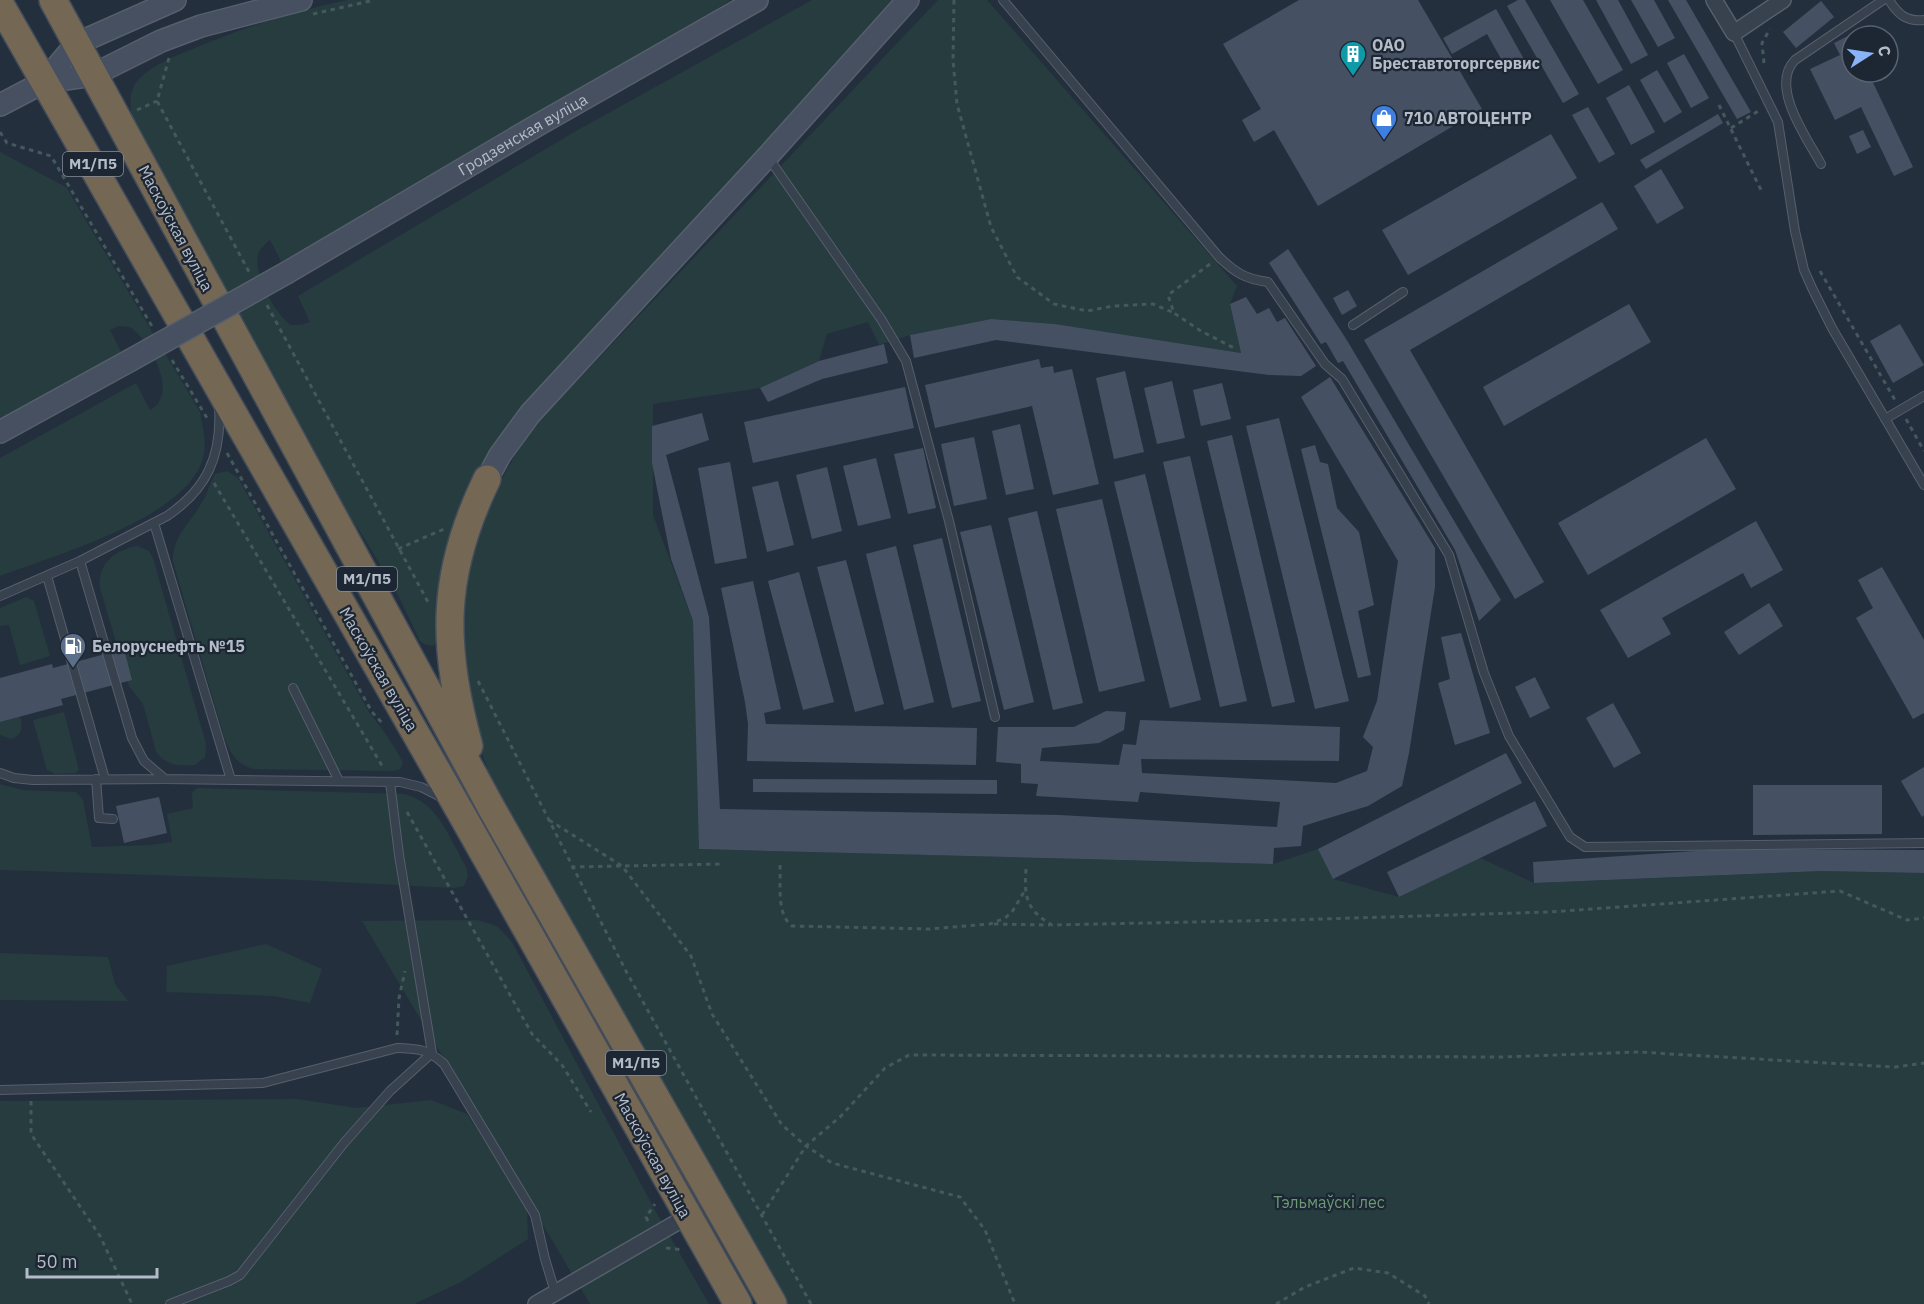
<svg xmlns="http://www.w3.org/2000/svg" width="1924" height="1304" viewBox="0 0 1924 1304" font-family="'IBM Plex Sans',sans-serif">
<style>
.green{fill:#263c3f}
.building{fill:#455162}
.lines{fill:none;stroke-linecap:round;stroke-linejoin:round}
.lane-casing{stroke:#565f6c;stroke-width:10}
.street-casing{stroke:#565f6c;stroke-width:18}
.secondary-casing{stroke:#565f6c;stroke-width:24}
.highway-casing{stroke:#434c59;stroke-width:30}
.path{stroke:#44595c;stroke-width:3;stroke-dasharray:4.5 4.5;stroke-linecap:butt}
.lane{stroke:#38414e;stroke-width:8}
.street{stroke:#38414e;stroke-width:15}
.secondary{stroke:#465061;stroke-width:21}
.highway{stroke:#746855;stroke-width:27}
.secondary-bridge-casing{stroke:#565f6c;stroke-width:24;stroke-linecap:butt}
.secondary-bridge{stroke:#465061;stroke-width:21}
.labels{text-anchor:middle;stroke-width:4.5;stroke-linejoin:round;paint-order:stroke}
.shield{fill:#1d2633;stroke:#878f9c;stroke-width:1.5}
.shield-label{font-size:15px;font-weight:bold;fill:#b4bcc9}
.poi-label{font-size:16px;font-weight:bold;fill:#b4bcc9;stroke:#1d2633;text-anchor:start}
.street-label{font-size:16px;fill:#b4bcc9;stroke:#1d2633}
.park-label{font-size:16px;fill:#6b9a76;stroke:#1d2633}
</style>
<rect width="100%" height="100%" fill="#242f3e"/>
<path class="green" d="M348 0H731L590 89 283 265 270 240C265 244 260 248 258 255 253 274 275 314 291 325H301L310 322 298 296 576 131 812 0H892L676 243 513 419 494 445 439 641 433 646 424 644 420 641 399 597 363 536 325 482 132 118C129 104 129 90 139 79 153 64 176 56 195 48 245 27 295 11 348 0Z
M938 0H987L1237 286 1230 304 1241 353 1055 324 991 319 910 335 879 345 868 322 827 334 819 361 760 388 653 404V515L693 621 700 849 1273 864 1318 849 1333 879 1399 897 1480 858 1534 883 1822 871 1924 873V1304H786L491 779C481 752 472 724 467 695 465 683 465 671 464 658 459 571 486 487 541 419Z
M0 152 66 187 200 412C203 428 207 443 203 458 187 518 53 556 0 576V458L136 383 150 410C180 394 150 341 130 327L119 326 110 330 125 360 0 423Z
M227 471 238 478 369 712C382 729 394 744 403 763L400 769 393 771 254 769C237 765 230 753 224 737L173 562C172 536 189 525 201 504 207 495 209 484 215 474Z
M137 546 149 551 153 558 206 744 205 757 195 765C180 766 165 766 156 751L143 704 129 686 100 588C97 564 115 550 137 546Z
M26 597 34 601 50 656 20 665 9 625 0 626V608Z
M64 712 79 770 75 773 55 774 47 770 33 720Z
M20 716C23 727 23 735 11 739L0 735V722Z
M0 784 22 790 76 792 83 800 84 806 92 847 150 845 172 842 167 814 193 808 192 793 197 788 404 794C438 802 450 839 466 867L468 876 464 886 453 888 301 880 0 870Z
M477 920 497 926 512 942 656 1212 709 1304H590L362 921Z
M266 944 322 969 310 1003 273 996 166 992 167 966Z
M0 953 108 957 115 984 128 1001 0 1000Z
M297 1099 357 1108 431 1100 467 1114 527 1207 528 1239 461 1282 414 1304H0V1101Z"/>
<path class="building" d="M1299 0H1418L1482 109 1318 206 1274 130 1254 142 1242 120 1261 109 1223 44Z
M1518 0H1525L1579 94 1563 103 1507 6Z
M1550 0H1583L1623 70 1598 84Z
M1596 0H1618L1648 55 1631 64Z
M1631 0H1654L1675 38 1658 47Z
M1668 0H1686L1751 112 1737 119Z
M1821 1 1834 17 1796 48 1783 32Z
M1496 9 1525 61 1508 71 1487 34 1452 54 1443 38Z
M1850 35 1852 72H1868L1913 167 1894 176 1861 107 1835 120 1810 69 1840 55 1834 43Z
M1684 54 1709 98 1691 108 1667 63Z
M1657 70 1682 112 1664 123 1640 80Z
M1629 85 1655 132 1631 145 1606 98Z
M1588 107 1615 154 1599 163 1572 115Z
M1718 114 1723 123 1646 169 1640 160Z
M1863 130 1871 147 1857 154 1849 136Z
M1551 134 1577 178 1408 275 1382 230Z
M1661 169 1684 208 1657 224 1634 186Z
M1602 202 1618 229 1410 350 1544 582 1515 599 1364 340Z
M1288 249 1348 342 1501 600 1479 621 1455 550 1343 361 1338 363 1326 342 1321 344 1269 263Z
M1348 290 1357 306 1342 315 1333 298Z
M1246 297 1257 314 1269 308 1277 322 1285 318 1316 366 1301 376 1269 375 996 340 914 358 910 335 991 319 1055 324 1241 353 1230 304Z
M1629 304 1651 342 1504 426 1483 387Z
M1900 324 1924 365 1893 383 1870 341Z
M884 344 888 363 822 379 768 402 760 388 819 361Z
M1039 359 1041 368 1053 366 1054 373 1072 369 1099 484 1053 495 1032 406 935 428 925 385Z
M1125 371 1144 452 1114 459 1096 378Z
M1330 377 1435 548V587L1409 753 1402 786 1368 806 1303 826 1301 846 1274 848 1273 864 699 849 693 621 671 559 652 463V426L702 413 709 440 666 455 709 617 720 809 1059 815 1277 827 1280 802 1140 792 1138 802 1036 796 1038 784 1021 783V764L996 762 998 727H1074L1106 711 1126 712 1124 730 1099 743 1042 748 1040 761 1119 765 1123 744 1136 745 1140 720 1340 727 1339 761 1141 759 1142 773 1336 783 1367 771 1373 747 1363 737 1377 701 1398 561 1301 397Z
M1172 381 1185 438 1157 444 1144 388Z
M1222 383 1231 419 1201 426 1193 390Z
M905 387 914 428 753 463 744 422Z
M1279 418 1349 701 1315 709 1246 426Z
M1020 424 1034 489 1006 495 992 431Z
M1232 435 1295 702 1272 707 1207 441Z
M974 437 987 499 954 506 941 444Z
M1706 438 1736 489 1588 575 1558 523Z
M1315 445 1320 462 1328 464 1337 508 1359 532 1374 605 1358 611 1371 675 1358 678 1301 449Z
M923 448 936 508 908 514 894 454Z
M1190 456 1247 701 1220 707 1163 462Z
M876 458 891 518 858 526 843 466Z
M730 462 747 558 715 564 698 468Z
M827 467 842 531 812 539 796 475Z
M1145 474 1201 700 1170 708 1114 482Z
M778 481 794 545 767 552 752 487Z
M1102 499 1145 681 1099 692 1056 509Z
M1037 511 1083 703 1053 710 1008 518Z
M1756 521 1783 570 1751 588 1743 573 1662 618 1671 634 1628 658 1600 610Z
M991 525 1034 702 1004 710 960 532Z
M942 538 981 701 952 708 913 545Z
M896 546 934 702 904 710 866 554Z
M846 560 884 704 855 712 817 567Z
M1882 567 1924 640V713L1913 719 1856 618 1873 608 1858 580Z
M799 572 834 702 803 710 768 581Z
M753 581 781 709 764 713 766 724 977 728 976 765 747 761 748 724 745 702 721 588Z
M1769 603 1783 626 1739 655 1724 632Z
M1461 633 1490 733 1455 745 1438 683 1450 679 1441 637Z
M124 649 132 680 61 699 63 705 0 722V678L52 664 53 668Z
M1535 677 1550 708 1530 718 1515 687Z
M1613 703 1641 753 1614 768 1586 718Z
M1506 753 1522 783 1333 879 1318 849Z
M1924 767V815L1922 817 1901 781Z
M753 779 997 780V794L753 792Z
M1753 785H1882V834L1753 835Z
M159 797 167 833 124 843 116 806Z
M1535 801 1547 826 1399 897 1387 872Z
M1725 849 1924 850V873L1822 871 1534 883 1533 862Z"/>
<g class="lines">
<g class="lane-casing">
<path id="lane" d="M1003 0 1219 257C1236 273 1245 279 1268 282L1325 364 1342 379 1449 555 1484 673 1509 736 1570 837 1585 847 1924 843
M1889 0C1898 14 1906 22 1924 20
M1734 33 1778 122 1795 231 1804 270 1812 288 1832 328 1924 485
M768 157 881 319 906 361 949 521 995 717
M1821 164C1807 138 1769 86 1795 60L1883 0
M1353 325 1403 292
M1885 419 1924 396
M154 523 231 780
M80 561 132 738 144 761 165 779
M47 576 105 779
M0 596 80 561 167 516C207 489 222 456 219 407
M293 688 339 781
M0 773 14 778 33 780 165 779 400 782 421 787 441 797
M96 779 99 818 113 819
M0 1090 263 1083 397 1048C419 1049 428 1049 444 1064L535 1215 545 1259 555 1292
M170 1304 229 1281 240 1275 344 1143 390 1091 432 1053 399 855 390 782"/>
</g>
<g class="street-casing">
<path id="street" d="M1714 0 1734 33 1783 0
M536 1304 688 1216"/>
</g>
<g class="secondary-casing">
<g id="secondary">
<path d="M44 82 76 44 175 0"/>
<path d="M0 105 44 82 93 75 161 41 201 26 301 0"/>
<path id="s1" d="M288 272 536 126 757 0"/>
<path d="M0 432 129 361"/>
<path d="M487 479 500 455 530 414 767 157 908 0"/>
</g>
</g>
<g class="highway-casing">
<path id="highway" d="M53 0 492 809 773 1304
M0 4 465 820 738 1304
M469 746C441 645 441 574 487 479"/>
</g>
<path class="path" d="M954 0 953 60 957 104 991 227 1017 277 1054 304 1087 311 1113 306 1153 304 1174 313
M313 14 374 0
M169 58 157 101 249 272
M1764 63 1762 43 1770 29
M1719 105 1762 192
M137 110 157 101
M1731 128 1760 110
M0 132 7 143 51 156 153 328
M1210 264 1168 295 1174 313 1201 331 1236 349
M1820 271 1895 400
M267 305 428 602
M172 360 207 418
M1906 419 1924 451
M227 453 372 712 384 725
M214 483 384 769
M398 549 444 529
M478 681 627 973 811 1304
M407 812 532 1034 562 1065 591 1112
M549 820 622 866 691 956 712 1014 782 1125 806 1146 832 1163 960 1197 985 1230 1015 1304
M780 865C781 884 776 914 792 926L930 929 990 924 1005 918 1012 912 1024 892
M571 867 722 864
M1026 869C1024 896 1026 910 1052 925L1288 920 1550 912 1840 891 1907 920 1924 918
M994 924 1050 925
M397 1035 399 998 405 971
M31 1101V1134L100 1236 132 1304
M762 1215 806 1146 841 1116 885 1068 909 1055 1502 1057 1637 1052 1895 1067 1924 1063
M648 1221 646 1217 655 1204
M666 1248 684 1250
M1276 1304 1305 1287 1354 1268 1388 1273 1425 1296 1429 1304"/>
<use href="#lane" class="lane"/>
<use href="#street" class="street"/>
<use href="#secondary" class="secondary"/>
<use href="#highway" class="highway"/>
<g class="secondary-bridge-casing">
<path id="secondary-bridge" d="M129 361 288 272"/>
</g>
<use href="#secondary-bridge" class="secondary-bridge"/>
</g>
<defs>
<g id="building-pin" transform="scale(1.35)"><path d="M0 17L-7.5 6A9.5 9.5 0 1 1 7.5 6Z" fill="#0f9aa8" stroke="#1d2633"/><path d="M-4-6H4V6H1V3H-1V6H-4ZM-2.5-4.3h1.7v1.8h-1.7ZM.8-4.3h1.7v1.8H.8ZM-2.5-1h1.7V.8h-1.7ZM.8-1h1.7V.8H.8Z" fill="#fff"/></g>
<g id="shop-pin" transform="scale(1.35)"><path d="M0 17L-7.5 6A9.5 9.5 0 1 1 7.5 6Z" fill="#3f7fe0" stroke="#1d2633"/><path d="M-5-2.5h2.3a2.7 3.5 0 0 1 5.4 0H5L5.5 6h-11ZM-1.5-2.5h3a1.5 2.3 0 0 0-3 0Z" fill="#fff"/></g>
<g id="fuel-pin" transform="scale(1.35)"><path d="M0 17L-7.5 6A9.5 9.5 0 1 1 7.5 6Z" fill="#5c6f8a" stroke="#1d2633"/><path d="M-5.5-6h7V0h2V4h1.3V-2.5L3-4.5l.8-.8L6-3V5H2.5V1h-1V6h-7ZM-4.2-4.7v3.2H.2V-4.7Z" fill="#fff"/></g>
</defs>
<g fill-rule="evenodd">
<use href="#building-pin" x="1353" y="54"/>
<use href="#shop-pin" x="1384" y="118"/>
<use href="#fuel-pin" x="73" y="646"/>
</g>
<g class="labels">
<g class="shield">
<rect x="63" y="152" width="60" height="24" rx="4.5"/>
<rect x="337" y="567" width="60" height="24" rx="4.5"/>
<rect x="606" y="1051" width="60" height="24" rx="4.5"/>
</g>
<g class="shield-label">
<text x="93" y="169">М1/П5</text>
<text x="367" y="584">М1/П5</text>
<text x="636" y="1068">М1/П5</text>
</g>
<g class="poi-label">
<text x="1372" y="51">ОАО<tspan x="1372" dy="18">Бреставтоторгсервис</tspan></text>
<text x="1404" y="124">710 АВТОЦЕНТР</text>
<text x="92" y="652">Белоруснефть №15</text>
</g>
<g class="street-label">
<text dy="6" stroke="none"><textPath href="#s1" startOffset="272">Гродзенская вуліца</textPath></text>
<text transform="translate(176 228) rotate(62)" y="6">Маскоўская вуліца</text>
<text transform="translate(379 669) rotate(60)" y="6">Маскоўская вуліца</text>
<text transform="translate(653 1155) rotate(61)" y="6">Маскоўская вуліца</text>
</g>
<g class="park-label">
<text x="1329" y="1208">Тэльмаўскі лес</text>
</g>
</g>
<g transform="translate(1870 54) rotate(78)"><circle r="28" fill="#1d2633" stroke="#59626f" stroke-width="1.5"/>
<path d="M0-4.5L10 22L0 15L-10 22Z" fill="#8ab4f8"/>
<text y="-9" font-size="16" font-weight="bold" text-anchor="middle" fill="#b4bcc9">С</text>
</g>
<path d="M27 1268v9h130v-9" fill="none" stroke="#b4bcc9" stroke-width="3"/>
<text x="36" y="1268" font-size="18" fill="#b4bcc9" stroke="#1d2633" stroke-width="4.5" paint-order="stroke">50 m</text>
</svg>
